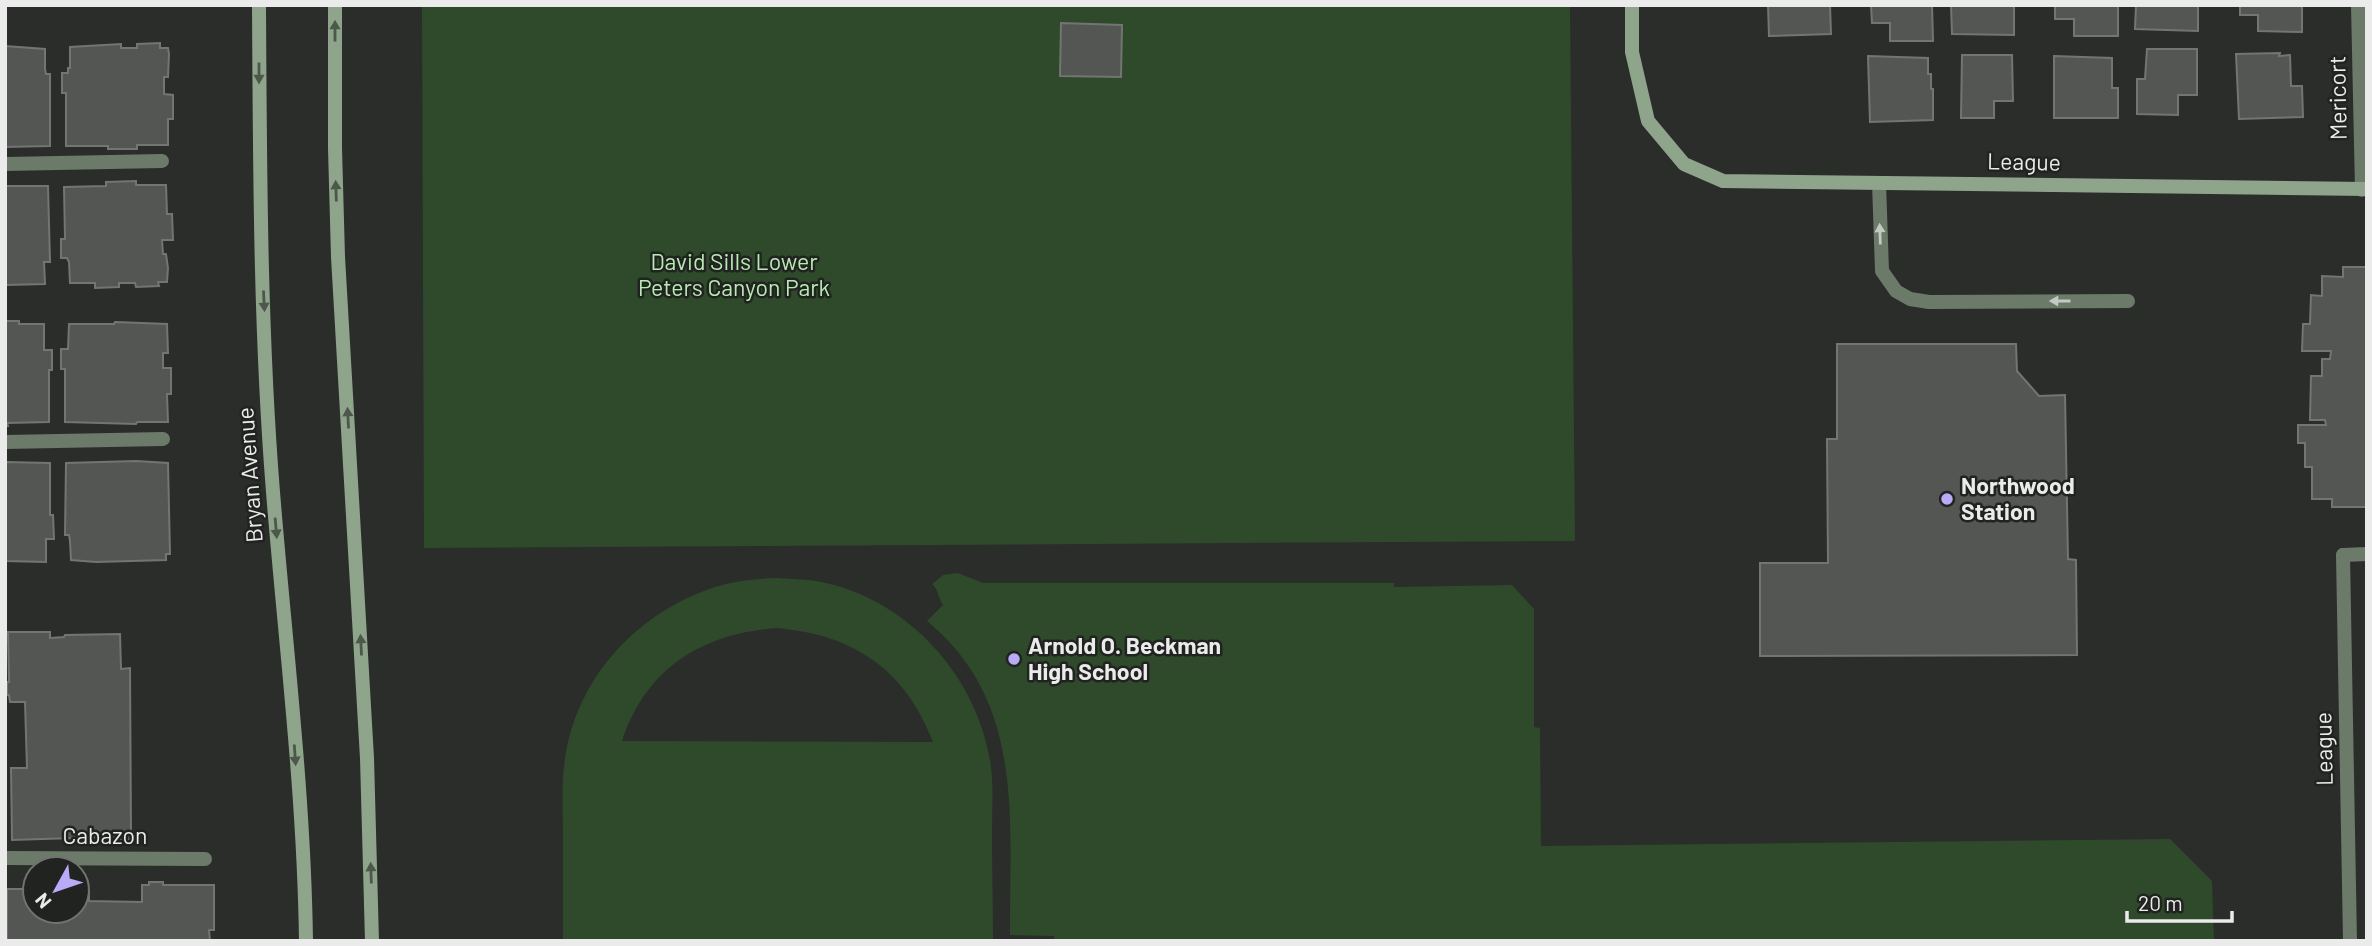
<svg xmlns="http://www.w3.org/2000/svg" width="2372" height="946" viewBox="0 0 2372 946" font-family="Barlow,sans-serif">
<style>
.green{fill:#2e4a2b;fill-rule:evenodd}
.building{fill:#535653;stroke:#727572;stroke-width:2}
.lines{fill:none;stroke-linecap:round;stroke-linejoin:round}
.lane{stroke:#6b7a69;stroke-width:14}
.street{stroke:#6b7a69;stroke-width:14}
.secondary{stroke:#8ea58b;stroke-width:14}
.oneway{fill:#4d574b}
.oneway2{fill:#c4c9c3}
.poi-dot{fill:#b9abf7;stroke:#212321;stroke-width:2.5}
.labels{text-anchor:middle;stroke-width:5;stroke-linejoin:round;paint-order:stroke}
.street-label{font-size:23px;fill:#eaebea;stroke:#212321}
.park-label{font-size:23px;fill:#b7ecb1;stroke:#212321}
.poi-label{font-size:23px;font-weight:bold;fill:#eaebea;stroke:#212321;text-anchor:start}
</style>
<rect width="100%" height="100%" fill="#2b2d2a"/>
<path class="green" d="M422 5H1570L1575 541 424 548Z
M958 573 983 583H1394V587L1512 585 1534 609V727L1540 728 1541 846 2170 839 2212 881 2214 941H1054V936L1010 935C1009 821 1026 702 927 621L943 605C938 598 939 590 932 584L943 575Z
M777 578C787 579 798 579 809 580 900 592 975 670 990 760 994 784 992 809 992 834 992 870 993 905 993 941H563C563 905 563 870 563 834 563 809 561 784 565 759 576 680 634 616 709 589 731 581 754 579 777 578ZM777 628C854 635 905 669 933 742L622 741C647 667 702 634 777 628Z"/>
<path class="building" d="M1768 5H1830L1831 34 1769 36Z
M1871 5H1932L1933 41H1890V23H1872Z
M1951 5H2014V35L1952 34Z
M2055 5H2118V36H2074V19H2055Z
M2136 5H2198V31L2135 29Z
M2240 5H2302V32L2258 31V15H2240Z
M1061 23 1122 25 1121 77 1060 76Z
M160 43V48H168L169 54 168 77H164V94L173 95V119H168V145H137V149H108V146H66V93H62V73H68V68H70V47L121 44V48H137V44Z
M5 46 45 49V69L46 74H50V146L5 147Z
M2147 49H2197V95H2178V115L2137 114V79H2145Z
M2280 53 2279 56 2290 55 2291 86H2302L2303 117 2239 119 2236 54Z
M1962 55H2012L2013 101H1994V118H1961Z
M1868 56 1928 58V74H1931V89H1933V120L1870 122Z
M2054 56 2112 58V88H2118V118H2054Z
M136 181V185H166L167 214H172L173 240H162L163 254H166L168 268 167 282H158L159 286 136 287 135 283H119V287L95 288V283H70L69 262 67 258H61V239H65L64 187 106 186V182Z
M5 186H48L50 262H44L45 284 5 285Z
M2343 267H2367V507H2332V499H2312V467H2305V443H2298V425H2326L2325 420H2310L2311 376H2322V359H2330L2331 351H2302L2303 324H2310L2311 295 2322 296V276L2343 277Z
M5 321H19V324H44V350H52V370H49V422L7 423 8 426H5Z
M115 322 167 324 168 353H163V368H171V394H167L168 422H137L136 424 65 422V369H61V349H68L69 324H114Z
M1837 344H2016L2017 371 2039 396 2065 395 2068 559 2076 560 2077 655 1760 656V563H1828L1827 439H1837Z
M136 461 168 463 170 554H166V560L96 562 71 560 70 541 69 535H65L66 463Z
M5 462 50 463V515H53L54 539H46V562L5 561Z
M8 632H50V638L64 637 65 635 120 634 121 669 130 668 131 839 108 840 107 837 12 840 11 768H27L25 702H10L9 695H7V682H9Z
M149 882H163V885H214V930H209L210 941H7V889H27V885H35V911H77V891H89V901L142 902V885H149Z"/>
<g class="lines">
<path class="lane" d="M5 164 162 161
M1879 183 1882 271 1896 291 1910 299 1929 302 2128 301
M5 442 163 439
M2343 555 2367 554"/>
<path class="street" d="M2358 5 2362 190
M2343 555 2350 941
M5 858 205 859"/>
<path class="secondary" d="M259 5C260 168 260 330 273 492 285 641 304 791 306 941
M335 5V148L338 257 367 758 372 941
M1632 5V52L1648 121 1684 164 1723 181 2367 189"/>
</g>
<defs><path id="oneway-solid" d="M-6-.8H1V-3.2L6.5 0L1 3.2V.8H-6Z" transform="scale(1.75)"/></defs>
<g class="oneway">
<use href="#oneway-solid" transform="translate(335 31) rotate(-90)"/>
<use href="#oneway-solid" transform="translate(259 73) rotate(90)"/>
<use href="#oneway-solid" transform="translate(336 191) rotate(-92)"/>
<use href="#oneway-solid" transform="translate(264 301) rotate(87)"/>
<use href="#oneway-solid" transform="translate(348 418) rotate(-93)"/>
<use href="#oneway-solid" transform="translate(276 528) rotate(85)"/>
<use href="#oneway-solid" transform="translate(361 645) rotate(-93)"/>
<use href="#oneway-solid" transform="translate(295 755) rotate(86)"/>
<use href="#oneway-solid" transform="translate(371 873) rotate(-92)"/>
</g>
<g class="oneway2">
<use href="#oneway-solid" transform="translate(1880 234) rotate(-92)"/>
<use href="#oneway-solid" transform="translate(2060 301) rotate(180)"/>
</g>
<g class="poi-dot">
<circle cx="1947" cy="499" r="7"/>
<circle cx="1014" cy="659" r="7"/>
</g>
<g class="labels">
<g class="street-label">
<text transform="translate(2338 98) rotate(-91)" y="8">Mericort</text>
<text transform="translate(2024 162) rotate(1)" y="8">League</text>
<text transform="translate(250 475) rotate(-94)" y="8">Bryan Avenue</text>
<text transform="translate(2324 749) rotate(-91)" y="8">League</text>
<text x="105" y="844">Cabazon</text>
</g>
<g class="park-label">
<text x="734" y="270">David Sills Lower<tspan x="734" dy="26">Peters Canyon Park</tspan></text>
</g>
<g class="poi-label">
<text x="1961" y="494">Northwood<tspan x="1961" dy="26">Station</tspan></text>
<text x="1028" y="654">Arnold O. Beckman<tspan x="1028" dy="26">High School</tspan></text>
</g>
</g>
<rect width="2372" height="946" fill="none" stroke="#eaebea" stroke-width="14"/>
<g transform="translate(56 890) rotate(230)"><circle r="33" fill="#212321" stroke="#717371" stroke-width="2"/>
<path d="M0-5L12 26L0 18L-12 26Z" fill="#b9abf7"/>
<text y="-10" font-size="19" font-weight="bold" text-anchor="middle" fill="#eaebea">N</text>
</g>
<path d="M2127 911v10h105v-10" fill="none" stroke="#eaebea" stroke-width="3.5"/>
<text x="2138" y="911" font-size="21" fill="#eaebea" stroke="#212321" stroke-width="5" paint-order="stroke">20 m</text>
</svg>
